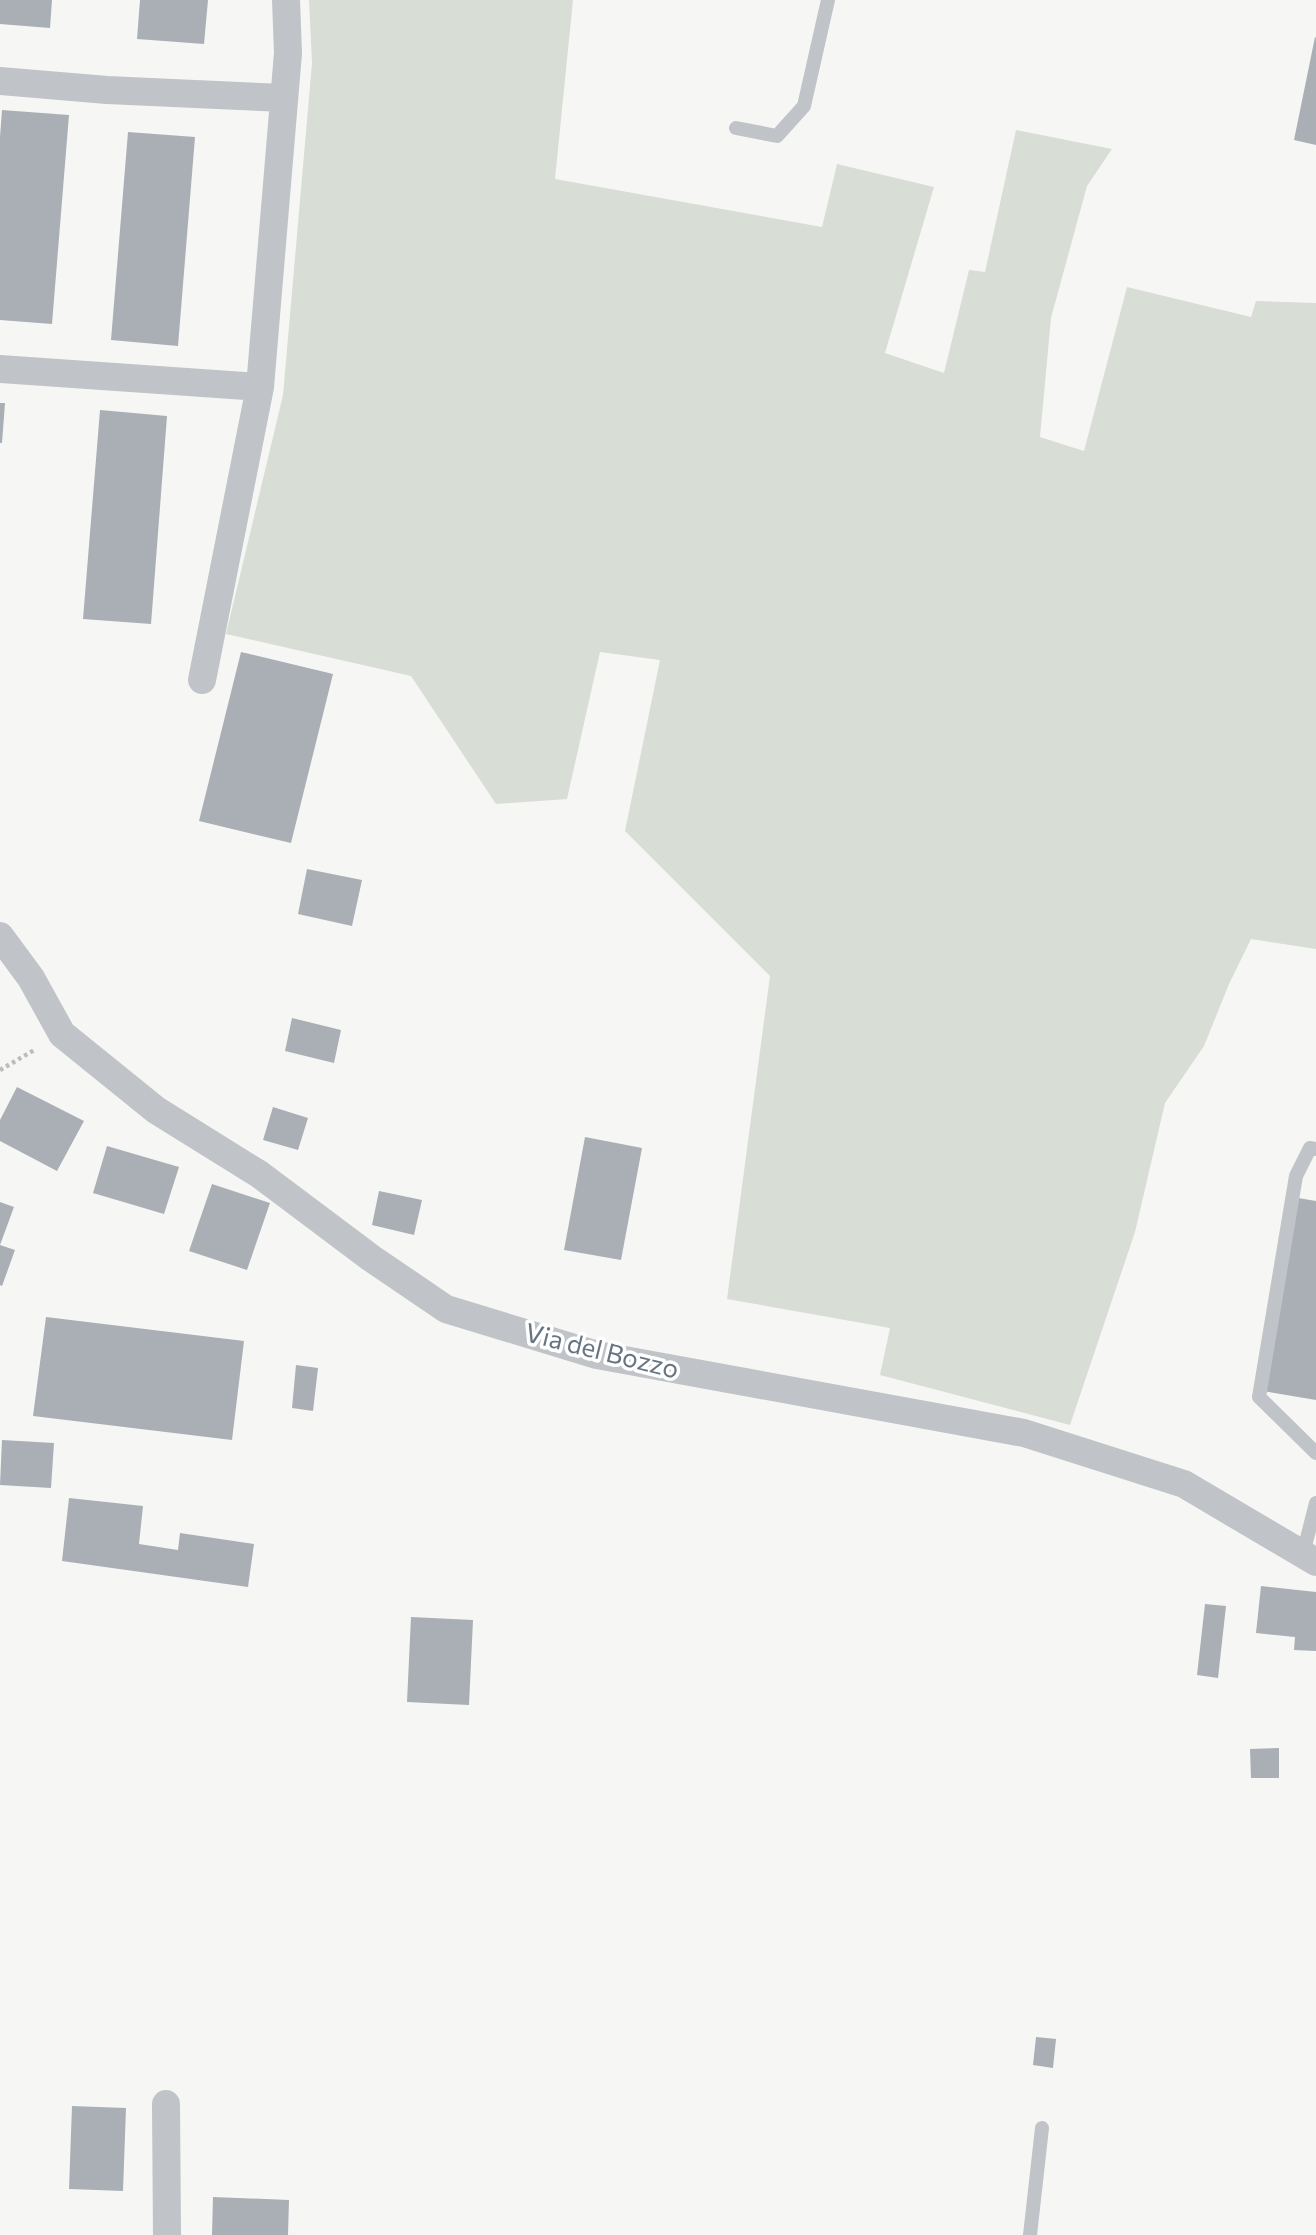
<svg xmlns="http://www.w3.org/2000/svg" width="1316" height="2235" viewBox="0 0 1316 2235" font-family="Commissioner,sans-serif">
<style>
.green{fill:#d8ddd5}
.building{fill:#a9afb5}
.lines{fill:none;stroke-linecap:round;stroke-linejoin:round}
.path{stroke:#babcbf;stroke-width:4.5;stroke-dasharray:3.5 3.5;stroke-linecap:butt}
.service{stroke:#c0c3c7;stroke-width:14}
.minor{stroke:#c0c3c7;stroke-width:28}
.labels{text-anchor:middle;stroke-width:7;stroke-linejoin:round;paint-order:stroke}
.street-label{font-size:26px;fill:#677583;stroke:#fff}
</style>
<rect width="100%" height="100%" fill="#f6f7f4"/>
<path class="green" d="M309 0H573L555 179 822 227 837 164 934 187 885 353 944 373 969 270 985 272 1016 130 1112 149 1087 186 1051 318 1040 437 1084 451 1127 287 1251 317 1256 301 1316 303V949L1251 939 1229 984 1204 1046 1165 1103 1135 1232 1070 1425 880 1375 890 1328 727 1299 770 976 625 831 660 660 600 652 567 799 496 804 411 676 226 634 283 395 312 63Z"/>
<path class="building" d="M0 0H52L50 28 0 24Z
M140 0H208L204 44 137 39Z
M1315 37 1316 38V145L1294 140Z
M2 110 69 115 52 324 0 320V137Z
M128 132 195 137 178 346 111 340Z
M0 403H5L2 443H0Z
M100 410 167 416 151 624 83 619Z
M241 652 333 674 291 843 199 821Z
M307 869 362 880 352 926 298 914Z
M292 1018 341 1030 334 1063 285 1051Z
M17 1087 84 1121 57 1171 0 1141V1120Z
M273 1107 308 1118 298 1150 263 1140Z
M585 1137 642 1148 621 1260 564 1250Z
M107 1146 179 1167 164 1214 93 1193Z
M212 1184 270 1203 247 1270 189 1251Z
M379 1191 422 1200 414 1235 372 1225Z
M1298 1198 1316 1201V1400L1263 1391Z
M0 1202 14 1207 0 1245 15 1250 2 1286 0 1285Z
M46 1317 244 1341 232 1440 33 1416Z
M296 1365 318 1368 313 1411 292 1408Z
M2 1440 54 1443 51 1488 0 1485Z
M69 1498 143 1506 139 1544 178 1550 180 1533 254 1544 248 1587 62 1561Z
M1261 1586 1316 1592V1651L1294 1650 1295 1637 1256 1633Z
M1205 1604 1226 1606 1218 1678 1197 1675Z
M411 1617 473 1620 469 1705 407 1702Z
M1279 1748V1778H1251L1250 1749Z
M1036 2037 1056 2039 1053 2068 1033 2065Z
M72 2106 126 2108 123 2191 69 2189Z
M213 2197 289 2200 288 2235H212Z"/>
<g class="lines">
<path class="path" d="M0 1070 36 1049"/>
<path class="service" d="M736 128 777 136 804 106 828 0
M1316 1149 1310 1148 1296 1176 1259 1397 1316 1453
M1303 1554 1316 1503
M1030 2235 1042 2128"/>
<path class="minor" d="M0 81 107 90 284 98
M0 369 260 387
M202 680 260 387 288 53 286 0
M0 936 31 978 62 1034 156 1110 259 1174 371 1258 446 1309 597 1355 1024 1433 1184 1484 1316 1562
M166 2104 167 2235"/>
</g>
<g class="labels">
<g class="street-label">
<text transform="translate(602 1351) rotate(14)" y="9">Via del Bozzo</text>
</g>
</g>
</svg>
